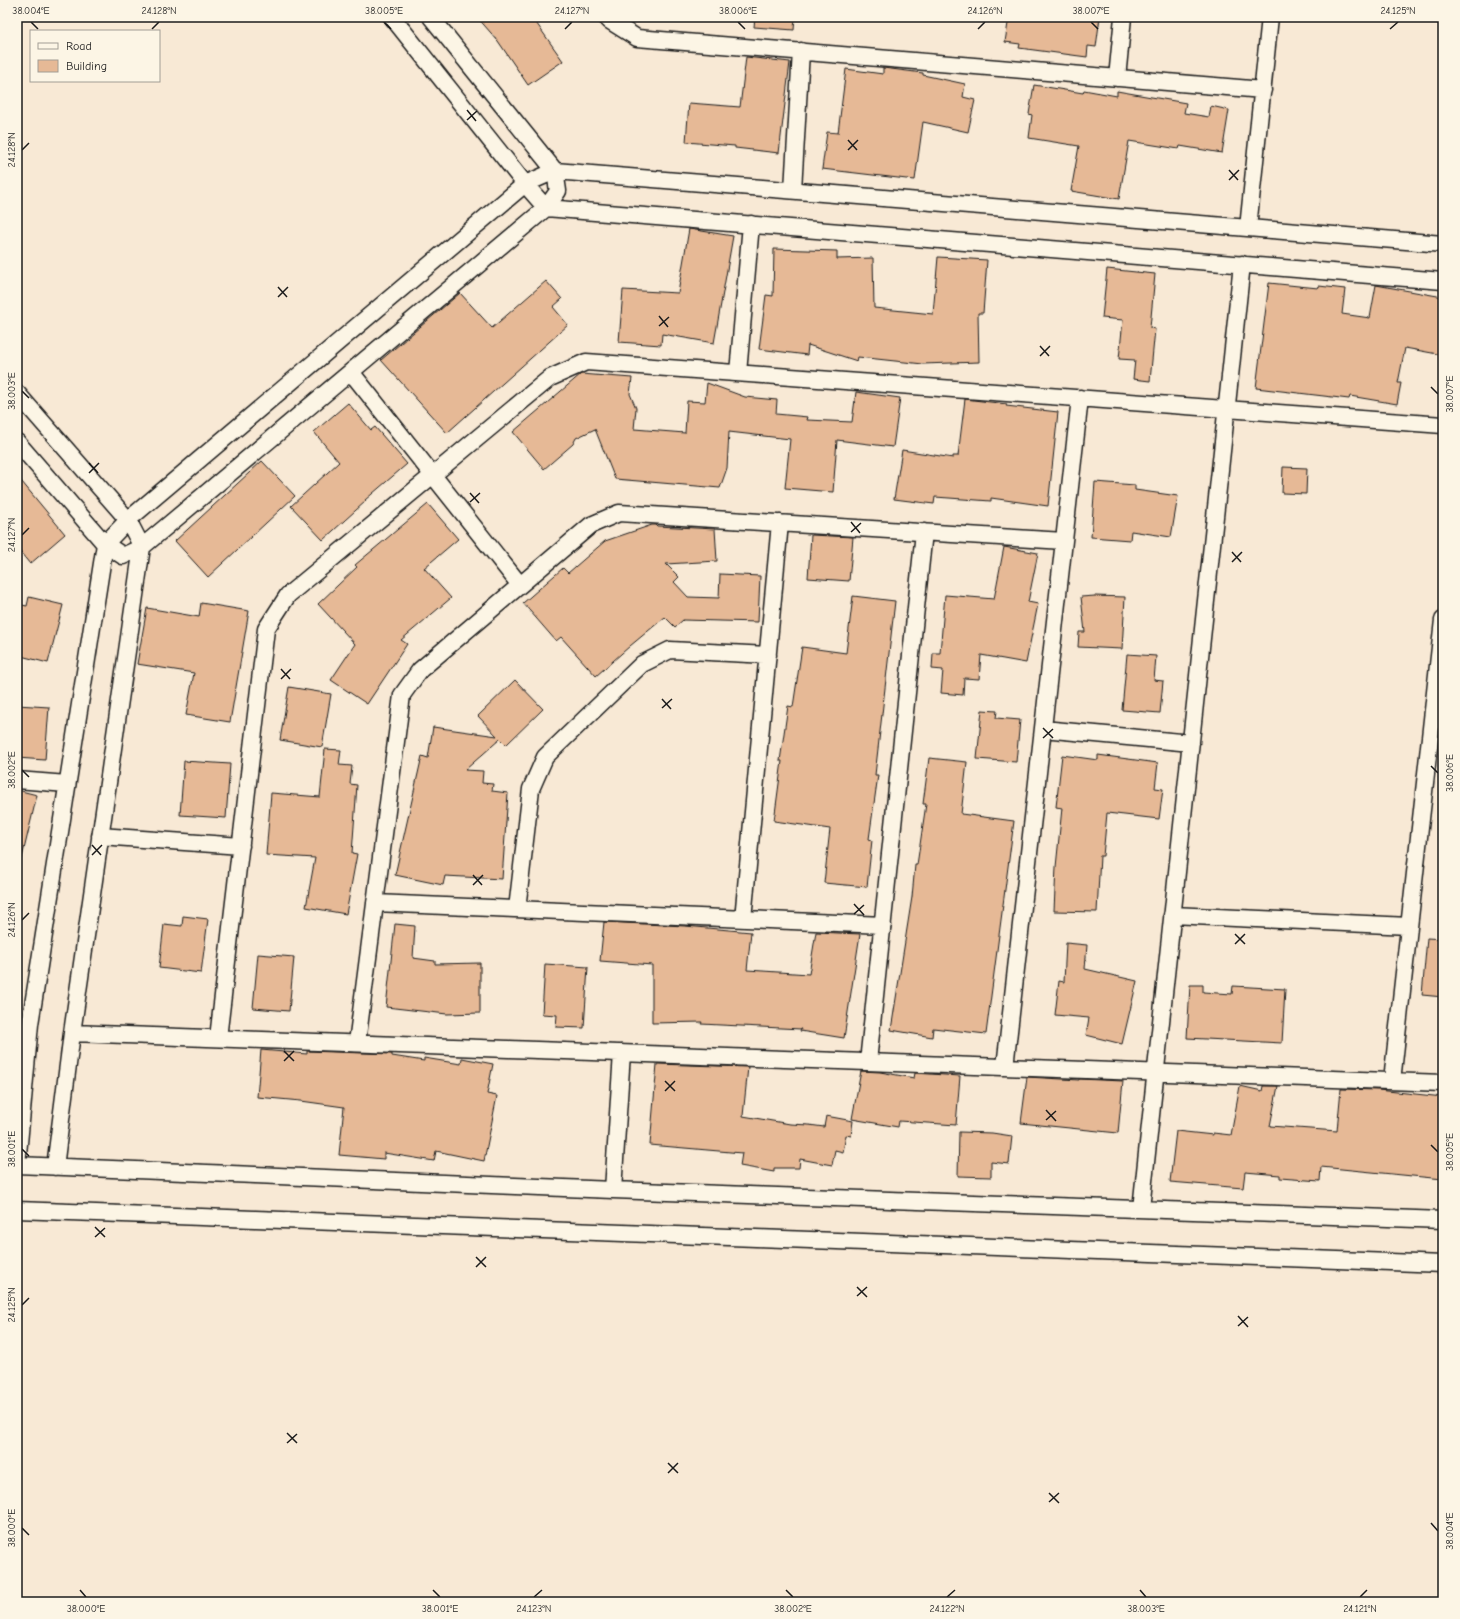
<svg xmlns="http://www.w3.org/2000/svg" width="1460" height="1619" viewBox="0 0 1460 1619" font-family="'Comic Neue',sans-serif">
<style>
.building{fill:#e6b996;stroke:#1c1c1c}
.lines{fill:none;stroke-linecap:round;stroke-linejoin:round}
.minor-casing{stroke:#1c1c1c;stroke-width:19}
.minor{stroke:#fcf5e5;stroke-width:16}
.ticks{fill:none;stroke:#1c1c1c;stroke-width:1.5}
.neatline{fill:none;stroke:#1c1c1c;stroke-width:1.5}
.ticks-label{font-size:10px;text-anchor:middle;fill:#1c1c1c}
</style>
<rect width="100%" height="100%" fill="#f8e9d5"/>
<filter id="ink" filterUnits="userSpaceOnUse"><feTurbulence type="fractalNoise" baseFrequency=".025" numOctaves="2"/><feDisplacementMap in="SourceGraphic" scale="8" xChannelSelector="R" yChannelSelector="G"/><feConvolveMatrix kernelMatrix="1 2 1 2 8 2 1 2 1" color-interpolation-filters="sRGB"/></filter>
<g filter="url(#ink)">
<path class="building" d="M477 17H532L563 61 528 85 498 41Z
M755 17H795L794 30 754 27Z
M1009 17H1100L1096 47 1088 46 1087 57 1019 48 1020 44 1005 42Z
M746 57 790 62 779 153 735 148V146L686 142 689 103 740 107Z
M883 68 923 73V75L965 84 963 97 975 100 968 132 923 122 915 180 822 169 827 132 838 133 846 69 883 74Z
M1034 85 1083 93 1084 90 1117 96V91L1186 103 1184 113 1209 117 1211 106 1229 110 1222 153 1180 146 1179 149 1129 141 1119 199 1071 191 1079 146 1029 138 1032 115 1029 114Z
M689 229 733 236 714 343 662 334 661 345 619 342 623 290 678 293Z
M774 249 837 251V259L873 258 874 308 933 314 938 257 987 260 983 313H978L979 362 923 364 858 357 857 361 808 345 807 355 759 349 766 295 773 296Z
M1107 269 1155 274 1150 328 1155 329 1150 381 1133 379 1135 360 1119 359 1123 320 1102 318Z
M546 281 562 299 553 307 568 325 447 433 381 360 460 293 492 328Z
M1269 283 1318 288 1319 286 1345 289 1342 314 1370 318 1376 285 1443 297V355L1405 348 1398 383H1401L1397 404 1350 396 1349 399 1256 388Z
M581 374 632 378 630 394 636 408 634 429 685 433 687 401 705 402 707 383 745 397 777 400 776 414 808 417 807 420 852 422 856 392 900 398 893 447 837 440 833 492 785 488 790 439 729 432 727 468 720 488 615 479 595 429 576 438 573 444 544 469 513 432Z
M965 399 1007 404 1006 406 1058 412 1048 506 991 498V501L935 497 934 504 894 499 902 450 953 458V456H958Z
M348 403 371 430 375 427 407 464 365 500 366 501 323 540 291 506 339 462 314 432Z
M262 461 295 496 208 577 175 541Z
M1283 467 1307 468 1306 494 1282 493Z
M17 476 65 534 30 564 17 548Z
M1095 482 1135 485V490L1178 496 1171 537 1131 531 1130 540 1091 537Z
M428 504 458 539 424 568 451 598 401 640 407 644 367 704 331 680 355 644 318 604 357 567 355 565Z
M652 525H656L657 526 715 529 717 561 666 564 679 577 674 582 688 597 719 598 720 574 760 576 758 622 683 620 675 627 665 617 630 646 596 676 561 637 556 641 523 603 563 568 568 573 605 541Z
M811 535 853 537 849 581 808 578Z
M1004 547 1038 553 1028 602 1038 604 1026 663 981 655 979 679 964 678 963 695 941 693 943 670 932 669 933 653H940L945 595 994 599Z
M853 596 895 601 875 775H878L869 839 872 840 867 887 824 883 830 829 774 821 782 761H780L788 706 793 707 802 647 846 653Z
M1095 596 1125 597 1122 649 1078 647 1079 632H1085L1081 597Z
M29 597 63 605 48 663 17 655V604L27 606Z
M201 603 249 611 230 722 186 715 194 673 137 664 147 608 199 617Z
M1127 654 1156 656 1154 680 1163 681 1160 713 1122 710Z
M515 680 543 709 506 745 500 739 465 770 483 771 482 783 493 784 492 791 508 793 502 879 445 876 443 885 395 875 422 756 428 758 433 727 497 736 478 716Z
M289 687 331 694 322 747 280 740Z
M17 705 49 707 45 760 17 758Z
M982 710 997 711 996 718 1020 720 1016 762 977 759Z
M325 749 341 750 339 765 352 766 350 784 357 785 352 853 357 854 346 914 306 907 315 858 266 855 271 793 320 797Z
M1062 755 1098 760V755L1158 763 1155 788 1163 789 1159 819 1107 813 1103 856H1100L1097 912 1054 911 1056 867 1062 808 1056 807Z
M929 758 967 762 961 814 1014 821 986 1034 933 1028 932 1037 891 1030 912 897 915 865H917L926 804H923Z
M184 761 230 764 226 818 180 815Z
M17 790 37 795 22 858 17 857Z
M183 916 208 919 201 973 159 968 164 924 182 926Z
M604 922 685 926 751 932 747 970 809 974 816 932 860 934 844 1038 800 1031 801 1029 701 1024 702 1022 652 1023V965L600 961Z
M395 924 415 926 413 958 435 961V964L480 963V1013L447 1014 386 1007Z
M1427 938 1443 939V997L1422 995Z
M1066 943 1087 945 1085 969 1137 981 1122 1044 1086 1035 1089 1018 1055 1015 1059 981 1064 982Z
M258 954 294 957 289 1011 253 1008Z
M545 964 588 967 584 1028 556 1027 557 1015 542 1014Z
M1190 985H1203V992L1232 994 1233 986 1285 989 1282 1043 1187 1038Z
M261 1050 307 1054V1051L392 1054V1056L424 1061V1058L461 1064 462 1058 493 1064 487 1094 497 1096 484 1161 436 1151 434 1161 384 1153V1159L339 1155 344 1107 301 1101 257 1097Z
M657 1064 748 1067 743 1116 790 1124 809 1125 824 1127 826 1116 853 1121 851 1136 846 1135 843 1152 835 1150 832 1165 800 1159 799 1168H774V1172L740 1166 742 1153 650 1145Z
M861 1071 880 1072 914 1078 915 1073 960 1076 956 1125 899 1121 898 1127 852 1119Z
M1027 1077 1079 1080V1079L1123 1081 1118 1133 1021 1123Z
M1240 1086 1262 1091 1263 1086H1278L1270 1126 1337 1131 1341 1089 1378 1090 1443 1097V1179L1321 1167 1320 1181 1280 1178V1175L1245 1172 1243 1188 1170 1182 1176 1131 1213 1135V1133L1231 1135Z
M959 1132 992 1133 1012 1136 1009 1164 991 1162V1177L958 1176Z"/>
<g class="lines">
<g class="minor-casing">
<path id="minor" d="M392 17 525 184 546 208 1443 281
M606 17 610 21 637 38 1263 90
M1117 78 1123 17
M793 190 801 51
M1248 228 1270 17
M351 372 520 585
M738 373 751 224
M17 393 128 520 525 184 555 171 1443 244
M17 442 105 544 123 556 142 547 546 208 558 191 555 171 431 17
M1043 729 1191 743
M17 780 67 784
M100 836 241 846
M375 903 883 925
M517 909 531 789 545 757 642 664 670 650 768 655
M1172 915 1409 926
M743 919 780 523
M72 1033 1443 1083
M218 1038 266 629 288 595 550 378 586 362 1443 425
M357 1043 402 695 420 670 591 525 619 513 1064 541
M868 1062 924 532
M1005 1067 1080 398
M1392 1081 1443 620
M17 1165 613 1190 1443 1220
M17 1165 30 1024 105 544 128 520 142 547 72 1033 55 1167
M613 1190 622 1053
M1141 1209 1242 264
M17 1210 1443 1264"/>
</g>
<use href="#minor" class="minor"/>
</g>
</g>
<path class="ticks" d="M31 22 38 29M384 22 391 29M738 22 745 29M1091 22 1098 29M152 29 159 22M565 29 572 22M978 29 985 22M1390 29 1398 22M467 110 476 121M467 120 477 111M848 140 857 150M22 150 29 143M848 150 858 140M1229 170 1238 180M1229 180 1239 170M278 287 287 297M278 297 288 287M659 316 668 327M659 326 669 317M1040 346 1049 356M1040 356 1050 346M1431 387 1438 394M22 391 29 398M89 463 98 473M89 473 99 463M470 493 479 503M470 502 480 493M851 522 860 533M851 532 861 523M22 535 29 528M1232 552 1241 562M1232 562 1242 552M281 669 290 679M281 679 291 669M662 699 671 709M662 708 672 699M1043 728 1053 738M1043 738 1053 729M1431 766 1438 773M22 770 29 777M92 845 101 855M92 855 102 845M473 875 482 885M473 885 483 875M854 904 864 915M854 914 864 905M22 920 29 913M1235 934 1245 944M1235 944 1245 934M284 1051 294 1061M284 1061 294 1051M665 1081 675 1091M665 1091 675 1081M1046 1110 1056 1121M1046 1120 1056 1111M1431 1145 1438 1152M22 1149 29 1156M95 1227 105 1237M95 1237 105 1228M476 1257 486 1267M476 1267 486 1257M857 1287 867 1297M857 1296 867 1287M22 1305 29 1298M1238 1316 1248 1327M1238 1326 1248 1317M287 1433 297 1443M287 1443 297 1434M668 1463 678 1473M668 1473 678 1463M1049 1493 1059 1503M1049 1502 1059 1493M1431 1523 1438 1531M22 1528 29 1535M80 1590 86 1597M433 1590 440 1597M786 1590 793 1597M1140 1590 1146 1597M534 1597 542 1590M947 1597 955 1590M1360 1597 1367 1590"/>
<rect width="1460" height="1619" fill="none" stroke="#fcf5e5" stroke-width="44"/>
<rect x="30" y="30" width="130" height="52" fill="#fcf5e5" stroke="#a29e95"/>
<rect x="38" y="43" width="20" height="6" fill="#fcf5e5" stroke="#a29e95"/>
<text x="66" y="50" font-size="12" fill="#1c1c1c">Road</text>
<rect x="38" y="60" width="20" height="12" fill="#e6b996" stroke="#a29e95"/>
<text x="66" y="70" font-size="12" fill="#1c1c1c">Building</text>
<rect x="22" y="22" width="1416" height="1575" class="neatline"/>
<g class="ticks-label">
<text x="31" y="14">38.004°E</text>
<text x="159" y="14">24.128°N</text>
<text x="384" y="14">38.005°E</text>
<text x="572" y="14">24.127°N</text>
<text x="738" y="14">38.006°E</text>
<text x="985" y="14">24.126°N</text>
<text x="1091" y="14">38.007°E</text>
<text x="1398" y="14">24.125°N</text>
<text transform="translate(11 150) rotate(-90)" y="4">24.128°N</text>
<text transform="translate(11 391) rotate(-90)" y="4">38.003°E</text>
<text transform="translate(1449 394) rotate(-90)" y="4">38.007°E</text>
<text transform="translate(11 535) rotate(-90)" y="4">24.127°N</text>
<text transform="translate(11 770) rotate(-90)" y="4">38.002°E</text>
<text transform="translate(1449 773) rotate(-90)" y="4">38.006°E</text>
<text transform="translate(11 920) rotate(-90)" y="4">24.126°N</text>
<text transform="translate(11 1149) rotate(-90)" y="4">38.001°E</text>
<text transform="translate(1449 1152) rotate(-90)" y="4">38.005°E</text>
<text transform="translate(11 1305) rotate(-90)" y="4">24.125°N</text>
<text transform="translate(11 1528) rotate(-90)" y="4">38.000°E</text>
<text transform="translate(1449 1531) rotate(-90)" y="4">38.004°E</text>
<text x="86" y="1612">38.000°E</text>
<text x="440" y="1612">38.001°E</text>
<text x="534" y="1612">24.123°N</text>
<text x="793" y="1612">38.002°E</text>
<text x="947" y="1612">24.122°N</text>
<text x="1146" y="1612">38.003°E</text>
<text x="1360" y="1612">24.121°N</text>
</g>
</svg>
